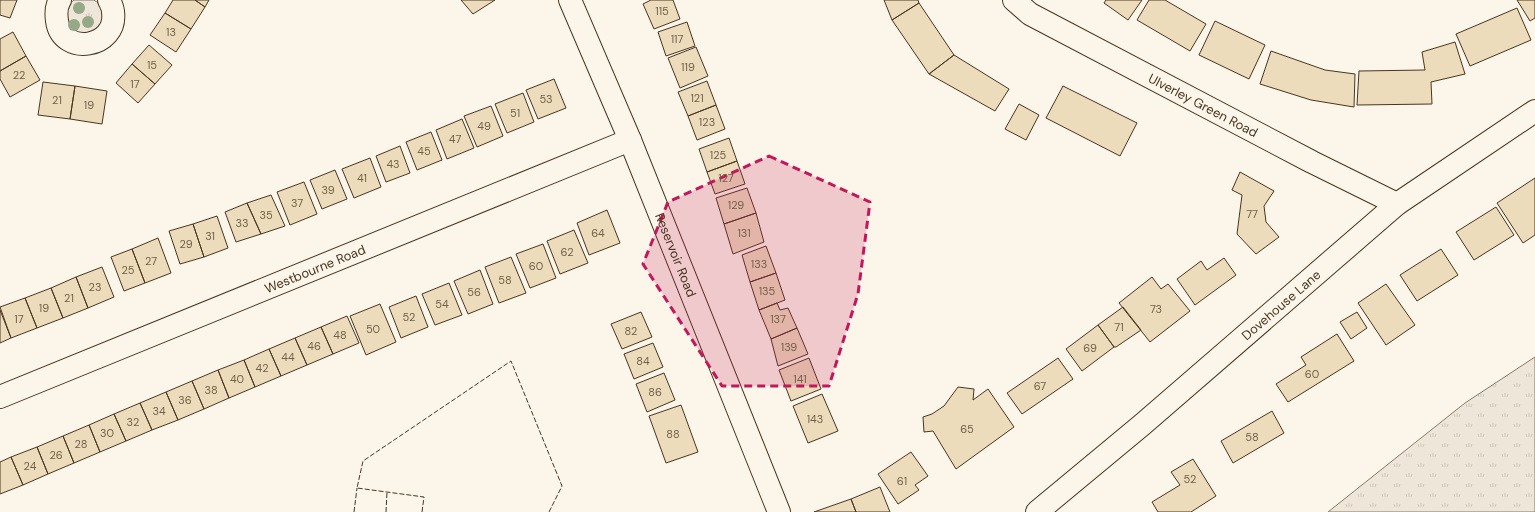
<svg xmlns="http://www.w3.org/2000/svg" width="1535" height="512" viewBox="0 0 1535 512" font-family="'DM Sans',sans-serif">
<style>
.grass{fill:url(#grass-tufts);stroke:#887966}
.building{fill:#ecdcbc;stroke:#4a3520}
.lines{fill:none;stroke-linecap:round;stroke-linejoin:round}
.minor-casing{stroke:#4a3520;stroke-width:24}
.minor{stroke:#fbf6e9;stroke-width:22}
.fence{stroke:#4a3520;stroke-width:1;stroke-dasharray:5 2;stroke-linecap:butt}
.tree{fill:#96a887}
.marked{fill:#c2185b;fill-opacity:0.2;stroke:#c2185b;stroke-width:3;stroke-dasharray:8 5;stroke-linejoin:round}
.labels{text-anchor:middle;stroke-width:3;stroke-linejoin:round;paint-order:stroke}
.number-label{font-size:11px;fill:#725f47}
.street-label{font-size:13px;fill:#4a3520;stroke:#fbf6e9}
</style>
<defs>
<pattern id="grass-tufts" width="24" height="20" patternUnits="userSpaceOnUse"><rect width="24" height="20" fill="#ede6d9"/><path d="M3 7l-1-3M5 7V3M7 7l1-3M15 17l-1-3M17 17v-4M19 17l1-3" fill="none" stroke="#cdc6ba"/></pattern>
</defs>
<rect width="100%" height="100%" fill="#fbf6e9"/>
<path class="grass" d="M74 0H94C109 9 103 19 98 32L73 35 65 11 68 5Z
M1535 357V512H1328L1465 403Z"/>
<path class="building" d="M0 0H17L10 18 0 15Z
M173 0H195L205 7 191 29 165 13Z
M195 0H209L205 7Z
M461 0H495L473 14Z
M651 0H673L680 19 654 29 643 4Z
M884 0H918L919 3 892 20Z
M1106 0H1142L1128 20 1104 3Z
M1149 0H1165L1206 24 1190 51 1137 20Z
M1517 0H1535V18L1530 21Z
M919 3 954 55 929 74 892 20Z
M1517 8 1531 40 1470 66 1456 34Z
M165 13 191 29 176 52 150 35Z
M1215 21 1265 45 1249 79 1199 55Z
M687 22 695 46 666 56 658 32Z
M13 32 26 56 0 71V39Z
M1455 42 1465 74 1431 82 1432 104 1357 105 1359 71 1425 70 1422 52Z
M149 45 172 65 155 84 132 64Z
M696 47 708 76 680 88 668 58Z
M1271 51 1325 70 1355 74 1354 107 1311 100 1260 84Z
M954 55 1009 89 995 111 929 74Z
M26 56 40 80 10 97 0 79V71Z
M132 64 155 84 138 103 116 83Z
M554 79 566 108 538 119 526 90Z
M707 81 716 105 688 116 678 92Z
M43 82 75 86 70 119 38 115Z
M75 86 107 91 102 124 70 119Z
M1063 86 1137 123 1120 156 1046 118Z
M523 93 534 122 507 133 495 104Z
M1019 104 1039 115 1026 140 1005 129Z
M716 105 725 129 697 140 688 116Z
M491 106 503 136 477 147 464 116Z
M462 119 474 148 447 159 436 130Z
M431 132 442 160 417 170 406 142Z
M729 138 737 161 707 172 699 149Z
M400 146 410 173 386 182 376 156Z
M370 158 381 187 354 198 342 169Z
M737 161 745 184 715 194 707 172Z
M335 170 347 199 322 209 310 180Z
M1240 172 1274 191 1264 206 1266 222 1279 237 1256 254 1237 234 1242 195 1232 190Z
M1535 178V235L1523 243 1497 203Z
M304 182 317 214 290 225 277 192Z
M747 188 756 213 724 224 716 198Z
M271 195 285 226 261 234 247 203Z
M247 203 261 234 236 242 225 212Z
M1496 207 1514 235 1474 260 1456 232Z
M607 210 620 243 589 255 577 223Z
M756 213 764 242 733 254 724 224Z
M217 216 228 248 204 257 193 224Z
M193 224 204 257 180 264 169 231Z
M574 230 588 263 560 274 547 241Z
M158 238 171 273 145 283 132 249Z
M543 244 556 278 530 288 516 254Z
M766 246 776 273 750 282 742 255Z
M132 249 145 283 124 291 111 257Z
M1441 249 1458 275 1417 301 1400 275Z
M511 257 526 293 499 303 485 267Z
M1224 258 1236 275 1195 305 1177 279 1201 261 1207 270Z
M102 267 114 297 88 308 76 277Z
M480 270 493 304 468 314 454 281Z
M776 273 785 300 759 310 750 282Z
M76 277 88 308 63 318 51 288Z
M1152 277 1161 289 1168 284 1190 311 1150 342 1119 303Z
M449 283 462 315 435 325 422 294Z
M1386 284 1415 325 1386 345 1358 303Z
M51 288 63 318 37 328 25 298Z
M416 296 428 327 401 338 389 307Z
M25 298 37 328 11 338 0 307Z
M777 303 780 310 788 308 797 328 771 339 759 310Z
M380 304 396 342 366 355 350 316Z
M1123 307 1141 330 1116 347H1114L1098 325Z
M0 310 11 338 0 343Z
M641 312 652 337 622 349 611 324Z
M1357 312 1367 328 1351 339 1340 322Z
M347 316 359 343 333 354 321 327Z
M1098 325 1114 347 1082 371 1066 349Z
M321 327 333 354 307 365 295 338Z
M797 328 808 354 778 366 771 339Z
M1337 334 1354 361 1288 402 1276 384 1306 365 1301 357Z
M295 338 307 365 281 376 269 349Z
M653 343 663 367 634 379 624 354Z
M269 349 281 376 255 387 244 360Z
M809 358 821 389 791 401 779 370Z
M1058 358 1073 379 1022 414 1007 393Z
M244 360 255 387 229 398 218 370Z
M218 370 229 398 204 409 192 381Z
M664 373 675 400 647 412 636 384Z
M192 381 204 409 178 420 166 392Z
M958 387 974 389 973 400 988 389 1014 427 956 469 933 431 924 432 923 417 932 414 944 406Z
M166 392 178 420 152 430 140 403Z
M822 394 838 431 808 443 793 406Z
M140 403 152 430 126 441 114 414Z
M681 405 698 452 666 463 649 416Z
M1272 411 1284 433 1233 463 1221 441Z
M114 414 126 441 100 452 89 425Z
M89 425 100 452 74 463 63 436Z
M63 436 74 463 48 474 37 447Z
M37 447 48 474 23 485 11 457Z
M911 452 928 476 915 485 919 490 898 504 878 474Z
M11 457 23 485 0 494V462Z
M1193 459 1216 496 1191 512H1158L1152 502 1180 485 1171 472Z
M880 487 890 512H856L851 499Z
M851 499 856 512H814Z"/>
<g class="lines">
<g class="minor-casing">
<g id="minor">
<path d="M60 0C56 6 56 14 57 21 62 57 118 48 113 12 113 8 111 4 109 0"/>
<path id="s1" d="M570 0 630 140 779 512"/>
<path id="s2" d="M1014 0 1030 14 1312 162 1397 204"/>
<path id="s3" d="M0 397 630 140"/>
<path id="s4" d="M1037 512 1143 424 1397 204 1535 111"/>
</g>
</g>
<use href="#minor" class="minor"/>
<path class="fence" d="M354 512 357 488
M386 512 387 492
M422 512 424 497 357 488 363 461 511 361 562 486 549 512"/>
</g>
<g class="tree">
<circle cx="79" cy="8" r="6"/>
<circle cx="88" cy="22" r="6"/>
<circle cx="74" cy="25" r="6"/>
</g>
<path class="marked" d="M769 156 870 202 858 294 829 386H722L643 264 668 202Z"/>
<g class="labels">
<g class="number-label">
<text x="662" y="15">115</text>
<text x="171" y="36">13</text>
<text x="677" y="43">117</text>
<text x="152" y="69">15</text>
<text x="688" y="71">119</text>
<text x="19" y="79">22</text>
<text x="135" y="88">17</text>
<text x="697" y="102">121</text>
<text x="546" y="103">53</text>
<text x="57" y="104">21</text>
<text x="89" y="109">19</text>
<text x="515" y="117">51</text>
<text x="707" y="126">123</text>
<text x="484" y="130">49</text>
<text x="455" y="143">47</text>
<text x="424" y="155">45</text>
<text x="718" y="159">125</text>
<text x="393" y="168">43</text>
<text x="362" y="182">41</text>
<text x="726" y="182">127</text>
<text x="328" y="194">39</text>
<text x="297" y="207">37</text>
<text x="736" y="209">129</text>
<text x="1252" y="218">77</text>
<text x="266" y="219">35</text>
<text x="242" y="227">33</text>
<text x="598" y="237">64</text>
<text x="744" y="237">131</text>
<text x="210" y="240">31</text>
<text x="186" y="248">29</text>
<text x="567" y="256">62</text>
<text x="151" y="265">27</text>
<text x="759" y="268">133</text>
<text x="536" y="270">60</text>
<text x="128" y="274">25</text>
<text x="505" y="284">58</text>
<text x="95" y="291">23</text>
<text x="767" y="295">135</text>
<text x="474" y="296">56</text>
<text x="69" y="302">21</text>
<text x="442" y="308">54</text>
<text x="44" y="312">19</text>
<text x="1156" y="313">73</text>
<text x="409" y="321">52</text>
<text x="19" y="323">17</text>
<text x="778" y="323">137</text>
<text x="1119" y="331">71</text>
<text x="373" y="333">50</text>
<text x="631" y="335">82</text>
<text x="340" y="339">48</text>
<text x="314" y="350">46</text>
<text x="789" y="351">139</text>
<text x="1090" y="352">69</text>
<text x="288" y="361">44</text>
<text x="643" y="365">84</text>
<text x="262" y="372">42</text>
<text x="1312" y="378">60</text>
<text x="237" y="383">40</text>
<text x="800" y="383">141</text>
<text x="1040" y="390">67</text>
<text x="211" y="394">38</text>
<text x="655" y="396">86</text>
<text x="185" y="404">36</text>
<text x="159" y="415">34</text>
<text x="815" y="423">143</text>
<text x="133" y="426">32</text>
<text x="967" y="433">65</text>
<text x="107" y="437">30</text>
<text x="673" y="438">88</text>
<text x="1252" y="441">58</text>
<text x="81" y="448">28</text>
<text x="56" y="459">26</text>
<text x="30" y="470">24</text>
<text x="1190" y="483">52</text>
<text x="902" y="485">61</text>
</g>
<g class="street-label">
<text dy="5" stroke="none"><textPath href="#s2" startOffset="217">Ulverley Green Road</textPath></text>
<text dy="5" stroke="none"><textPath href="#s1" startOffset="276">Reservoir Road</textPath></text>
<text dy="5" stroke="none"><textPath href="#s3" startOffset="340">Westbourne Road</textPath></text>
<text dy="5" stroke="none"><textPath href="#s4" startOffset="320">Dovehouse Lane</textPath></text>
</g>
</g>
</svg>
